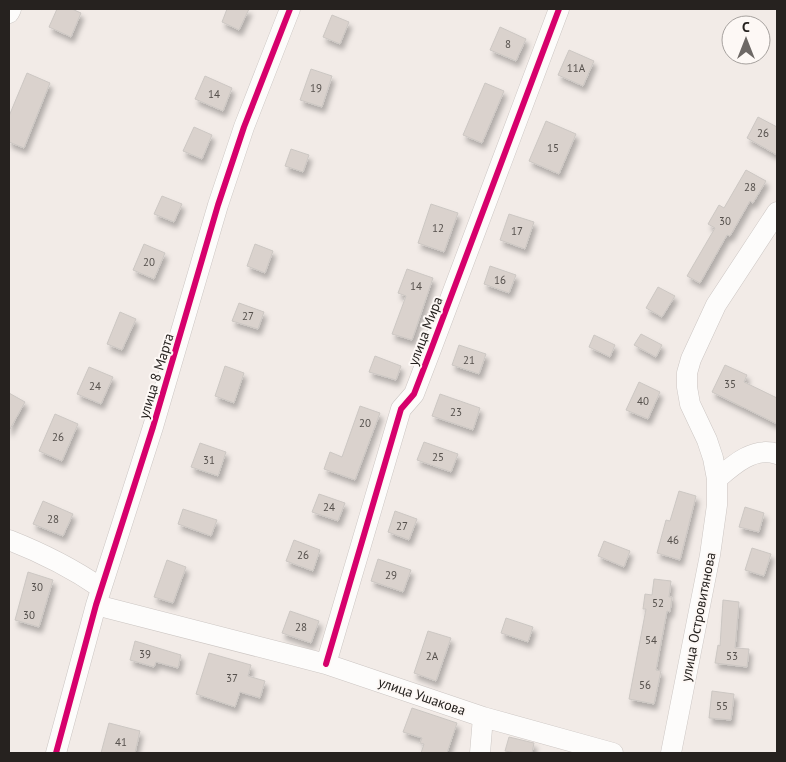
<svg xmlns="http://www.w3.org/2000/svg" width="786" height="762" viewBox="0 0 786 762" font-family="'PT Sans',sans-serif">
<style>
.building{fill:#dad2cd;stroke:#ccc7c3;filter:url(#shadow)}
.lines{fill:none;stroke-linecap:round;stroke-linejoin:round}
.minor-casing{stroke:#ccc6c3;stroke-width:21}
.minor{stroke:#fdfcfb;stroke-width:20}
.cycleway-casing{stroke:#fdf8f5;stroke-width:9}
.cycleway{stroke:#d6006c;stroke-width:6}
.labels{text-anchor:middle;stroke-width:4;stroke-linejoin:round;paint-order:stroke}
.number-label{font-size:11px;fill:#55504c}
.street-label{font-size:14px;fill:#26221f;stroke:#fdf8f5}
</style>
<defs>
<filter id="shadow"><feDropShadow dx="3" dy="5.5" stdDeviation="2.5" flood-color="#0004"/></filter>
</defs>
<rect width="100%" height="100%" fill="#f2ebe7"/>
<path class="building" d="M57 9H72L81 13 71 37 49 27Z
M227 9H249L239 30 222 22Z
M332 15 349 22 340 44 323 37Z
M500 27 526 39 516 61 490 50Z
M569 50 594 61 583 86 558 75Z
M311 69 332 76 322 107 300 100Z
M27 73 50 83 24 148 9 142V116Z
M205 76 232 88 223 111 195 99Z
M485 83 504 91 482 143 463 135Z
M758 117 777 127V155L747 138Z
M546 121 576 134 559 174 529 161Z
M194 127 212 135 202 159 183 151Z
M291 149 309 155 303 172 285 166Z
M746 170 766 181 753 203 750 201 730 236 727 235 700 283 687 276 715 228 708 224 719 205 724 208Z
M162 196 182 204 174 222 154 214Z
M431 204 458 213 444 252 418 243Z
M509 214 534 222 525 249 500 240Z
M144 244 165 253 154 279 133 270Z
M255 244 273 251 265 273 247 266Z
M490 266 516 275 509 293 484 284Z
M407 269 433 278 412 340 392 334 406 296 398 293Z
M658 287 675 296 662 317 646 308Z
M239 303 264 312 258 329 232 321Z
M120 312 136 319 122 350 107 344Z
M641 334 662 345 656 357 634 345Z
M594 335 615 345 610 357 589 347Z
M459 345 486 354 479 374 452 365Z
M375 356 401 366 396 380 369 372Z
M725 365 747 375 744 382 777 398V424L712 392Z
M225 366 244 373 234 403 215 396Z
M89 367 113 377 101 404 77 394Z
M639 382 660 392 648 419 626 410Z
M9 393 25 402 9 431Z
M440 394 480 408 473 430 432 416Z
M360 406 380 413 355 480 324 469 330 452 342 457Z
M55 414 78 424 62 461 39 451Z
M424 442 458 454 451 472 417 460Z
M200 443 226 452 218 476 191 467Z
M679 491 696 496 680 560 657 553 666 520 670 521Z
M319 494 345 503 338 521 312 512Z
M43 501 73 514 63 536 33 524Z
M745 507 764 513 759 532 739 527Z
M183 509 217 520 211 536 178 524Z
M395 511 417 519 409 540 388 532Z
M294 540 320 550 313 571 286 561Z
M604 541 630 551 624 567 598 556Z
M752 548 771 554 764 576 745 570Z
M378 559 411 570 403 592 371 581Z
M167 560 186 567 173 603 154 597Z
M28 572 53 580 39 627 15 620Z
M654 579 671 581 669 597H672L670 612 667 611 656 670 661 671 654 704 629 699 646 609H643L645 594 652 595Z
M723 600 739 602 735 648 749 649 747 667 715 663 718 645 720 646Z
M290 611 319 621 311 643 282 633Z
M506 618 533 627 528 642 501 633Z
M428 631 451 638 436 681 414 673Z
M135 641 181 655 178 668 156 662 154 667 130 660Z
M209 653 251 665 248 676 265 681 260 698 240 692 235 707 196 694Z
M712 691 734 694 731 720 709 718Z
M412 708 457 723 447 753H421L424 744 420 743 422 738 403 732Z
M109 723 140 731 135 753H101Z
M509 737 534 743 532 753H516L505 751Z"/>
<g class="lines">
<g class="minor-casing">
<path id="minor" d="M9 13 11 9
M717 479C733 465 754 446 777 454
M9 540C42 553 72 568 101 588
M96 605 326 664 483 717 480 753
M326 664 401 409 414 394 432 347 559 9
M483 717 613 753
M56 753 96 605 153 427 218 205 244 127 290 9
M671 753 710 555 717 505V479L713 458 707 440 690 404 687 387V373L691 359 716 305 777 212"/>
</g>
<use href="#minor" class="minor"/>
<g class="cycleway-casing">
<path id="cycleway" d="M326 664 401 409 414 394 432 347 559 9
M56 753 96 605 153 427 218 205 244 127 290 9"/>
</g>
<use href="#cycleway" class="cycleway"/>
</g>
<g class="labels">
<g class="number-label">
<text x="508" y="48">8</text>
<text x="576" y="72">11А</text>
<text x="316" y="92">19</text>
<text x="214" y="98">14</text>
<text x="763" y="137">26</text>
<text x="553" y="152">15</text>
<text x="750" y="191">28</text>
<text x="725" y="225">30</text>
<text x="438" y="232">12</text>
<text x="517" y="235">17</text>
<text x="149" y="266">20</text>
<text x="500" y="284">16</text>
<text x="416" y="290">14</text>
<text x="248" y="320">27</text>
<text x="469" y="364">21</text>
<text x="730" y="388">35</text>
<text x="95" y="390">24</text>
<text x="643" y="405">40</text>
<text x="456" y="416">23</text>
<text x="365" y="427">20</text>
<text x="58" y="441">26</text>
<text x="438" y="461">25</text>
<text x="209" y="464">31</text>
<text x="329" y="511">24</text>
<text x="53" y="523">28</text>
<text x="402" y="530">27</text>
<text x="673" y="544">46</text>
<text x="303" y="559">26</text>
<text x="391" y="579">29</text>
<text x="37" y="591">30</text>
<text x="658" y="607">52</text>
<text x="29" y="619">30</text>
<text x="301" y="631">28</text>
<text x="651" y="644">54</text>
<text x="145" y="658">39</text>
<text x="432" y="660">2А</text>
<text x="732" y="660">53</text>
<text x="232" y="682">37</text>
<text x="645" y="689">56</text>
<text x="722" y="710">55</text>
<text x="121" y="746">41</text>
</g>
<g class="street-label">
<text transform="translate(425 331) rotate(-69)" y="5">улица Мира</text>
<text transform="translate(156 376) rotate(-73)" y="5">улица 8 Марта</text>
<text transform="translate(698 617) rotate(-79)" y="5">улица Островитянова</text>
<text transform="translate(422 696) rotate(19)" y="5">улица Ушакова</text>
</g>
</g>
<rect width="786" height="762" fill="none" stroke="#26221f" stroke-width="20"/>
<g transform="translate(746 40)"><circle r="24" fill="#fdf8f5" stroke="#a7a29f"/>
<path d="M0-4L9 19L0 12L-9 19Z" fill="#6d6865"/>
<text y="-8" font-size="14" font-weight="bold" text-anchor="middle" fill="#26221f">С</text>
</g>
</svg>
